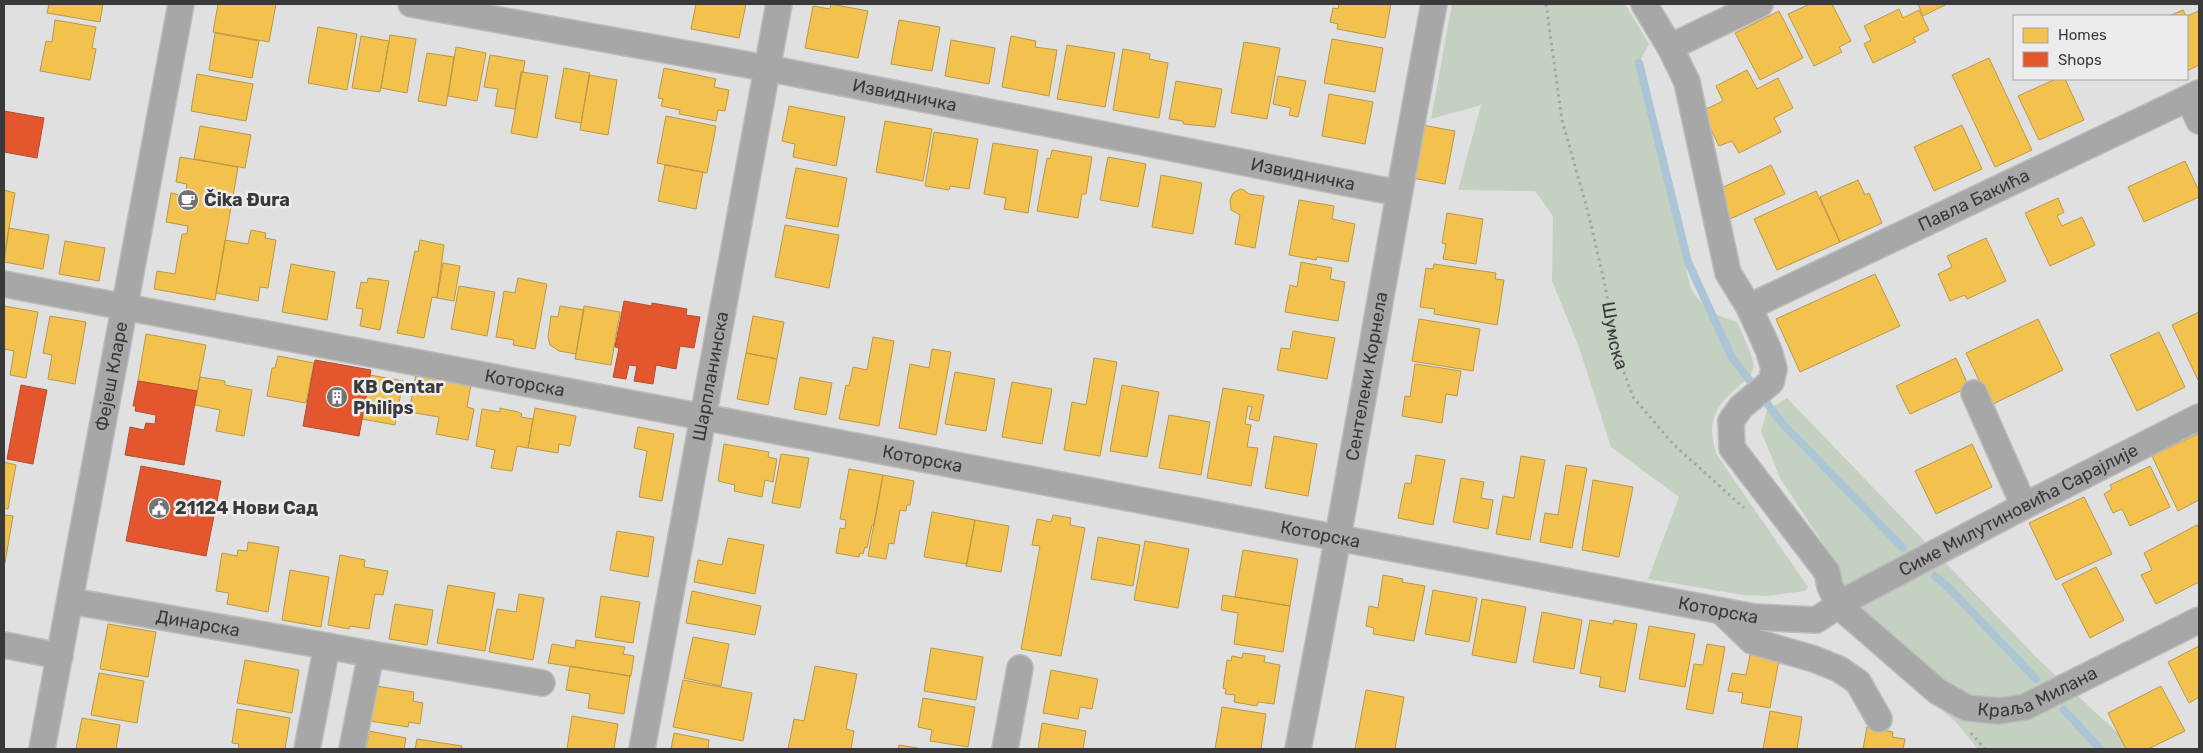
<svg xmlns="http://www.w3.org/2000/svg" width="2203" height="753" viewBox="0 0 2203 753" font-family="Rubik,sans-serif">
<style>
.green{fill:#c5d1c0}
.homes{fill:#f2c14e;stroke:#ba9848}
.shops{fill:#e4572e;stroke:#b14e32}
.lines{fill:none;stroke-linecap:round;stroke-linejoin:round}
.stream{stroke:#acc5d6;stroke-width:8}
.minor-casing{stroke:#bbb;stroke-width:28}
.path{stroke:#a6a5a5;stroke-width:3;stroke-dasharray:2.5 4;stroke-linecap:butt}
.minor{stroke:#a7a7a7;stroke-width:25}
.labels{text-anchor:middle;stroke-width:5;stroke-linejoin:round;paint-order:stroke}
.street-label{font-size:18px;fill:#39393a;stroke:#ececee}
.poi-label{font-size:18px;font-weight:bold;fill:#39393a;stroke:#ececee;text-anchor:start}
</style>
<rect width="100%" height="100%" fill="#e0e0e0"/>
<path class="green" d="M1452 4H1625L1649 44 1641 59 1640 80 1691 289C1706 311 1712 314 1737 322 1741 332 1756 360 1753 369 1751 377 1743 382 1738 387 1714 407 1706 424 1717 455L1808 587 1805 591 1767 596 1743 595 1648 579 1679 497 1611 447 1579 347 1552 281 1553 216 1535 191 1458 190 1481 105 1431 119Z
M1787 398 2038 659 2135 749H1978L1955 721 1843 628 1838 566 1780 478 1761 431 1767 410Z"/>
<path class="homes" d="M49 4H103L100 22 47 13Z
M218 4H276L269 42 213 32Z
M696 4H746L739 38 691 29Z
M831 4 868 11 858 58 805 48 813 6 830 9Z
M1339 4H1391L1385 38 1337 29 1338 24 1330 22 1333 8 1338 9Z
M1810 4H1832L1851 41 1839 47 1842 52 1814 66 1788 14Z
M1918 4H1947L1923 16Z
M1899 9 1903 18 1919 10 1929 30 1913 38 1916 42 1873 63 1864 44 1871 40 1864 26Z
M2183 10 2186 16H2169Z
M1779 11 1803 58 1760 80 1735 33Z
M2199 11V65L2187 71V16Z
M55 20 96 27 92 48 96 49 90 80 40 71 46 41 52 42Z
M899 20 940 27 932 71 891 64Z
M318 27 357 34 347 90 308 83Z
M215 33 259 41 252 78 209 70Z
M390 35 416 39 407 93 381 88Z
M361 36 389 41 380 92 352 88Z
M1011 36 1036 41 1035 47 1057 50 1049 96 1002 87Z
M1332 39 1383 48 1375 92 1324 83Z
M951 40 995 48 989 84 945 76Z
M1244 42 1280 48 1267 119 1231 113Z
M1067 45 1115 53 1105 107 1057 99Z
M456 47 486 53 477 101 448 96Z
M1123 49 1150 54 1149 59 1168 63 1159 118 1113 110Z
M427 53 454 57 446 106 418 101Z
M490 55 525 61 523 72H521L515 109 495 106 498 89 484 87Z
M1989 58 2032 150 1995 167 1952 75Z
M564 68 590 73 581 123 555 118Z
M664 68 716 79 714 87 729 90 725 111 718 110 716 121 679 114 680 110 661 106 663 99 658 98Z
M1747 70 1757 89 1778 78 1793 108 1774 118 1781 132 1739 153 1732 141 1719 146 1702 111 1723 101 1716 86Z
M522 72 548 76 537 138 511 133Z
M197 74 253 84 246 121 191 111Z
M589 75 617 80 608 135 580 130Z
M1278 76 1306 81 1298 117 1289 115 1291 108 1273 104Z
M2056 79H2065L2084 120 2039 140 2018 96Z
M1176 81 1222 89 1215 127 1183 124V121L1169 119Z
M1329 94 1373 102 1365 144 1322 136Z
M789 106 845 117 836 166 793 157 795 144 782 141Z
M666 116 716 126 707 173 657 163Z
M885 121 932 129 923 181 876 172Z
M1422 125 1455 131 1445 184 1412 178Z
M1962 125 1982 169 1934 191 1914 147Z
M200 126 251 135 245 168 194 159Z
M934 132 978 139 969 189 950 186 949 190 925 186Z
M993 143 1038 150 1028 213 1004 209 1006 198 984 194Z
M1052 150 1092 157 1086 194H1082L1078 218 1037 211 1047 158 1050 159Z
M180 157 238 167 215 300 154 289 157 271 175 274 182 234H187L188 226 166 222 171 193 185 196 187 184 176 182Z
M1108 157 1146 164 1138 207 1100 200Z
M2185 161 2199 191V197L2144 222 2128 187Z
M665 165 703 172 696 209 658 201Z
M1771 165 1785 194 1730 219 1717 190Z
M796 168 847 178 838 227 786 218Z
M1161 175 1202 183 1193 234 1152 227Z
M1858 180 1865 195 1869 193 1882 223 1840 242 1820 197Z
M1240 189 1244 190 1249 194 1264 196 1255 248 1235 244 1240 215 1231 210 1230 200 1233 193Z
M4 190 15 193 5 251H4Z
M1816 191 1840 242 1777 270 1754 219Z
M2058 198 2064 212 2057 216 2062 226 2082 217 2095 245 2050 266 2025 213Z
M1299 200 1334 206 1332 219 1355 224 1348 262 1317 257 1316 260 1289 255Z
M1447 213 1483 219 1476 264 1443 259 1446 244 1442 243Z
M785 225 839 235 829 288 775 277Z
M9 228 49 235 43 269 4 262Z
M251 230 266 233 265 238 276 240 268 288 260 287 258 301 216 293 225 240 248 244Z
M1986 238 2006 281 1967 299 1965 295 1950 301 1938 274 1952 267 1947 256Z
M420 240 444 245 437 298 432 297 424 338 397 333 415 251 418 252Z
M65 241 105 248 99 281 59 274Z
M1301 262 1332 268 1330 279 1345 282 1338 321 1285 312 1290 285 1297 287Z
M443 263 460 266 454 301 437 298Z
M291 264 335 272 327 320 282 312Z
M1434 264 1496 273 1495 279 1504 280 1497 325 1434 314 1435 309 1420 307 1426 268 1433 269Z
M1875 274 1900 326 1800 372 1776 319Z
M368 278 389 281 380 330 360 326 363 309 356 308 361 282 367 283Z
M518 278 547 284 535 349 513 345 514 340 496 337 504 291 515 293Z
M459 286 495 292 487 336 451 329Z
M4 306 38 312 26 378 10 375 14 351 4 349Z
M560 306 584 310 576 354 559 351 550 345 548 337 551 316 558 317Z
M584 306 620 312 611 365 575 359Z
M2199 312V379L2198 380 2172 325Z
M50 316 86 322 75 384 48 379 52 355 43 353Z
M753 316 784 322 777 359 746 353Z
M1419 319 1480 329 1473 371 1412 361Z
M2038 319 2063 370 1991 405 1966 353Z
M1293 331 1335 338 1327 379 1277 370 1281 348 1290 349Z
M2159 332 2185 387 2137 411 2110 355Z
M146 334 206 345 197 391 138 381Z
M873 337 894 341 879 426 839 419 846 385 849 386 853 367 867 370Z
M932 349 951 352 936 435 899 428 910 364 929 368Z
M746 353 777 359 768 405 737 399Z
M278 356 314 363 306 403 267 396 272 368H275Z
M1094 358 1117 362 1100 456 1064 450 1072 402 1086 405Z
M1956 358 1969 387 1910 414 1896 386Z
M1415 364 1461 371 1457 396 1446 394 1442 423 1402 416 1405 396 1410 397Z
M955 372 995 379 986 431 945 424Z
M416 374 471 384 467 407 474 409 468 440 436 434 439 417 409 412Z
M370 375 403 381 395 425 362 419Z
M200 377 225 381V385L252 390 244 436 216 431 220 410 195 405Z
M800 377 832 383 826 415 794 409Z
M1012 382 1052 389 1042 444 1002 437Z
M1122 385 1159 392 1147 457 1110 451Z
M1223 388 1264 395 1259 421 1249 419 1252 407 1248 406 1245 424 1251 425 1247 447 1258 448 1251 486 1207 478Z
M500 408 518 412 522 414 521 417 533 419 528 448 517 446 512 471 491 468 495 450 476 446 482 409 500 412Z
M535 408 576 416 570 446 559 444 558 453 528 448Z
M1169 415 1210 422 1201 475 1159 468Z
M638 427 674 434 662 501 639 497 647 451 634 448Z
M2199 433V500L2178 511 2152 456Z
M1274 436 1317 444 1308 496 1265 488Z
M724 444 769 452 768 457 777 459 773 482 765 480 762 497 734 491 735 485 718 481Z
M1972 444 1992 487 1936 514 1915 471Z
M781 454 809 458 800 508 772 503Z
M1416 455 1445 460 1433 525 1398 518 1405 483 1411 484Z
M1521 456 1545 460 1530 540 1496 534 1503 496 1514 498Z
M4 462 16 465 8 509 4 508Z
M1566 465 1587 468 1572 548 1540 542 1545 513 1558 515Z
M2150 466 2170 507 2130 526 2122 509 2113 513 2104 494 2112 489 2110 485Z
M849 469 883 475 874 526 872 525 867 548 865 547 863 554 860 553 859 557 836 553 840 528 845 529 846 520 840 519Z
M883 475 914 481 910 505H907L906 511 900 510 894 544 889 543 886 559 868 556Z
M1461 478 1484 482 1481 498 1493 500 1488 529 1453 522Z
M1593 480 1633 487 1619 557 1582 550Z
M2084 497 2112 554 2056 580 2029 523Z
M932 512 975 520 967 564 924 557Z
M4 515 13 516 5 563 4 562Z
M1053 515 1071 518 1070 525 1085 528 1061 656 1021 649 1040 546 1032 545 1037 519 1051 522Z
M975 520 1009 526 1001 572 966 566Z
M2197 525 2199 529V582L2156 604 2141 575 2152 570 2144 553Z
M617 531 654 537 648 577 610 570Z
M1098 537 1140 545 1133 586 1091 579Z
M728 538 764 545 755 594 694 582 698 560 722 565Z
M1145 541 1189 549 1178 608 1134 600Z
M248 542 279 547 268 612 227 604 229 593 216 591 222 553 237 556 238 550 247 551Z
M1243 550 1298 559 1290 606 1235 597Z
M340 555 365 560 364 567 388 571 383 595 375 594 369 629 350 626 349 629 328 625Z
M2096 567 2124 620 2090 638 2062 584Z
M290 570 329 577 321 627 282 620Z
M1383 575 1403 579 1402 582 1425 586 1414 641 1373 634 1374 628 1366 626 1369 606 1378 608Z
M448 585 495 593 485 651 437 643Z
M1433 590 1477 598 1469 642 1425 634Z
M692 591 761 606 755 635 686 623Z
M519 594 544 598 533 660 489 652 497 609 516 612Z
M1223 595 1290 606 1283 652 1234 644 1238 613 1221 610Z
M601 596 640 602 633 643 595 637Z
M1482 599 1526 607 1516 663 1472 655Z
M395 604 433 610 427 645 389 639Z
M1542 612 1582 620 1574 669 1533 662Z
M1590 620 1613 624 1614 620 1637 624 1625 692 1599 687 1601 677 1580 673Z
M108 624 156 632 148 677 100 669Z
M1649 626 1695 634 1685 687 1639 679Z
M693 637 729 644 721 686 684 678Z
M576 640 625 647 623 654 634 656 631 676 548 663 552 644 575 648Z
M1707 644 1725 647 1713 714 1686 709 1694 664 1703 665Z
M2199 646V697L2189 703 2168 662Z
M931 648 983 657 976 700 924 691Z
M1243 653 1265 656 1264 662 1280 665 1274 704 1258 702 1257 706 1234 702 1235 695 1225 694 1226 689 1223 688 1227 660 1231 661 1232 656 1242 658Z
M1750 655 1779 660 1770 708 1741 703 1743 693 1728 691 1732 673 1746 675Z
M245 660 299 670 292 713 237 703Z
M570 666 630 676 624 714 588 708 590 694 566 690Z
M815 666 857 674 846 729 854 731 851 749H788L794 719 804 721Z
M1051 670 1098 679 1092 709 1080 707 1078 719 1043 713Z
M99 673 144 681 137 723 91 715Z
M683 680 752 693 743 741 673 727Z
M376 686 414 692 413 701 423 703 420 724 409 722 408 727 370 721Z
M2161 686 2185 731 2148 749H2126L2108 713Z
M1366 690 1404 697 1395 749H1355Z
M923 698 975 707 968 747 930 741 932 730 918 727Z
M1222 707 1266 714 1261 749H1215Z
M237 709 290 718 285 749H238L239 744 232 743Z
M1770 711 1802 717 1797 749H1763Z
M572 716 618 724 614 749H567Z
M82 718 120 725 116 749H76Z
M1042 723 1086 731 1083 749H1038Z
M1867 727 1893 732 1892 737 1905 739 1903 749H1863Z
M369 731 406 738 404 749H366Z
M674 733 709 740 708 748 714 749H671Z
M417 739 462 746 461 749H415Z
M899 745 923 749H898Z"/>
<path class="shops" d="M4 111 44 118 37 158 4 152Z
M624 301 652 306V303L687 309 686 315 700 317 694 348 680 346 676 369 656 365 653 384 634 381 637 366 629 365 626 379 613 377 619 348 615 347Z
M315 360 371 370 359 436 303 426Z
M138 381 197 391 184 465 125 455 130 427 144 430 146 423 155 424 156 415 135 411 136 406H133Z
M21 385 47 390 33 464 7 459Z
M141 466 221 481 206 556 126 541Z"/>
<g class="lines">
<path class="stream" d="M1639 63 1688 262 1731 356 1782 423 1903 548
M1935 576 1949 588 2036 679
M2064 710 2100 749"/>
<g class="minor-casing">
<g id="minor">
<path id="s2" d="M411 4 782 71 1398 193"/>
<path id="s3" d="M1644 4 1670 47 1687 82 1728 273 1749 307 1769 351 1774 369 1771 382 1741 407 1731 421 1732 448 1827 572 1830 586 1839 606 1937 691 1967 708 1999 711 2025 707 2199 620"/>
<path d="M1670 47 1760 4"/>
<path d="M2189 98 2199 121"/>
<path id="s4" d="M4 284 1754 617 1816 620 1850 598 2024 506 2199 417"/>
<path id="s5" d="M1749 307 2199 93"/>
<path d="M1974 393 2024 506"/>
<path id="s6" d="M70 601 327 646 307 749"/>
<path d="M1721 611 1752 641 1814 659 1839 669 1858 682 1879 719"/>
<path d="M4 645 60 656"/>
<path d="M327 646 371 654 352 749"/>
<path d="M371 654 542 683"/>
<path id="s7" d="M42 749 181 4"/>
<path id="s8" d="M642 749 779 4"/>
<path d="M1005 749 1020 668"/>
<path id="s9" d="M1298 749C1347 501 1387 252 1434 4"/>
</g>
</g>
<g class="path">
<path id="s1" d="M1546 4 1562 120 1588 212 1605 285 1616 350 1633 397 1673 444 1744 508"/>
<path d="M1971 733 1985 749"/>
</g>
<use href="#minor" class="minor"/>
</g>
<defs>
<g id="cafe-disc" transform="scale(1.125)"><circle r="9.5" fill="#737374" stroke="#ececee"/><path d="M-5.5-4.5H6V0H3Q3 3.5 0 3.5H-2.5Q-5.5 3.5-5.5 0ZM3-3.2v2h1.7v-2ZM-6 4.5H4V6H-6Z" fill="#fff"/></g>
<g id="building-disc" transform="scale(1.125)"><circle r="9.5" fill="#737374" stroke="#ececee"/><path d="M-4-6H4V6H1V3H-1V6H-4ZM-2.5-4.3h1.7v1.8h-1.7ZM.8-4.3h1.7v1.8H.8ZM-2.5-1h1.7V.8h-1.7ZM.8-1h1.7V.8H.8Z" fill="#fff"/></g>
<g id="civic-disc" transform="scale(1.125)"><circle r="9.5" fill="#737374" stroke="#ececee"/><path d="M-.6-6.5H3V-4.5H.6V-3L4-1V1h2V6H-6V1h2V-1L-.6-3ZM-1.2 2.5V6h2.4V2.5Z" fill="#fff"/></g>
</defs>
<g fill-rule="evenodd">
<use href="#cafe-disc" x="188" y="200"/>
<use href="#building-disc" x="337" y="397"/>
<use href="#civic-disc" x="159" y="508"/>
</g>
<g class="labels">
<g class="street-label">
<text dy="6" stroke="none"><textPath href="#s2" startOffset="502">Извидничка</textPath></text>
<text dy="6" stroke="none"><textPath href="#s2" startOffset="908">Извидничка</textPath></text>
<text dy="6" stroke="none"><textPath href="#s5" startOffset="249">Павла Бакића</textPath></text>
<text dy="6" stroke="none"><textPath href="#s1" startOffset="339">Шумска</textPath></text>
<text dy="6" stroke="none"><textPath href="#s8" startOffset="379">Шарпланинска</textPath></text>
<text dy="6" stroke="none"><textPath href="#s7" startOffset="379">Фејеш Кларе</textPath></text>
<text dy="6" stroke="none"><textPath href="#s9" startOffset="379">Сентелеки Корнела</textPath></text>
<text dy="6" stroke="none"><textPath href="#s4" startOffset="530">Которска</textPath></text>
<text dy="6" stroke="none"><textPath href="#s4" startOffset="935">Которска</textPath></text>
<text dy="6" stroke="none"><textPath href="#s4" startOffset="2074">Симе Милутиновића Сарајлије</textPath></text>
<text dy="6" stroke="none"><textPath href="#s4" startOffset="1340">Которска</textPath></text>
<text dy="6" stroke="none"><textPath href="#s4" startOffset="1745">Которска</textPath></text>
<text dy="6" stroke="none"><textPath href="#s6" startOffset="130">Динарска</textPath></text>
<text dy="6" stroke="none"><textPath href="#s3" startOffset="919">Краља Милана</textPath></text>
</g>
<g class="poi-label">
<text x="204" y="206">Čika Đura</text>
<text x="353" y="393">KB Centar<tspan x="353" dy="21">Philips</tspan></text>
<text x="175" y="514">21124 Нови Сад</text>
</g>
</g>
<rect width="2203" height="753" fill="none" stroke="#39393a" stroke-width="10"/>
<rect x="2013" y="15" width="175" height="65" fill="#ececee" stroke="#a4a4a6"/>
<rect x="2023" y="28" width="25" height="15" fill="#f2c14e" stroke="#a4a4a6"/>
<text x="2058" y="40" font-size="15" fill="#39393a">Homes</text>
<rect x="2023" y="52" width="25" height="15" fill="#e4572e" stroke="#a4a4a6"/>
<text x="2058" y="65" font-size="15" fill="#39393a">Shops</text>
</svg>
